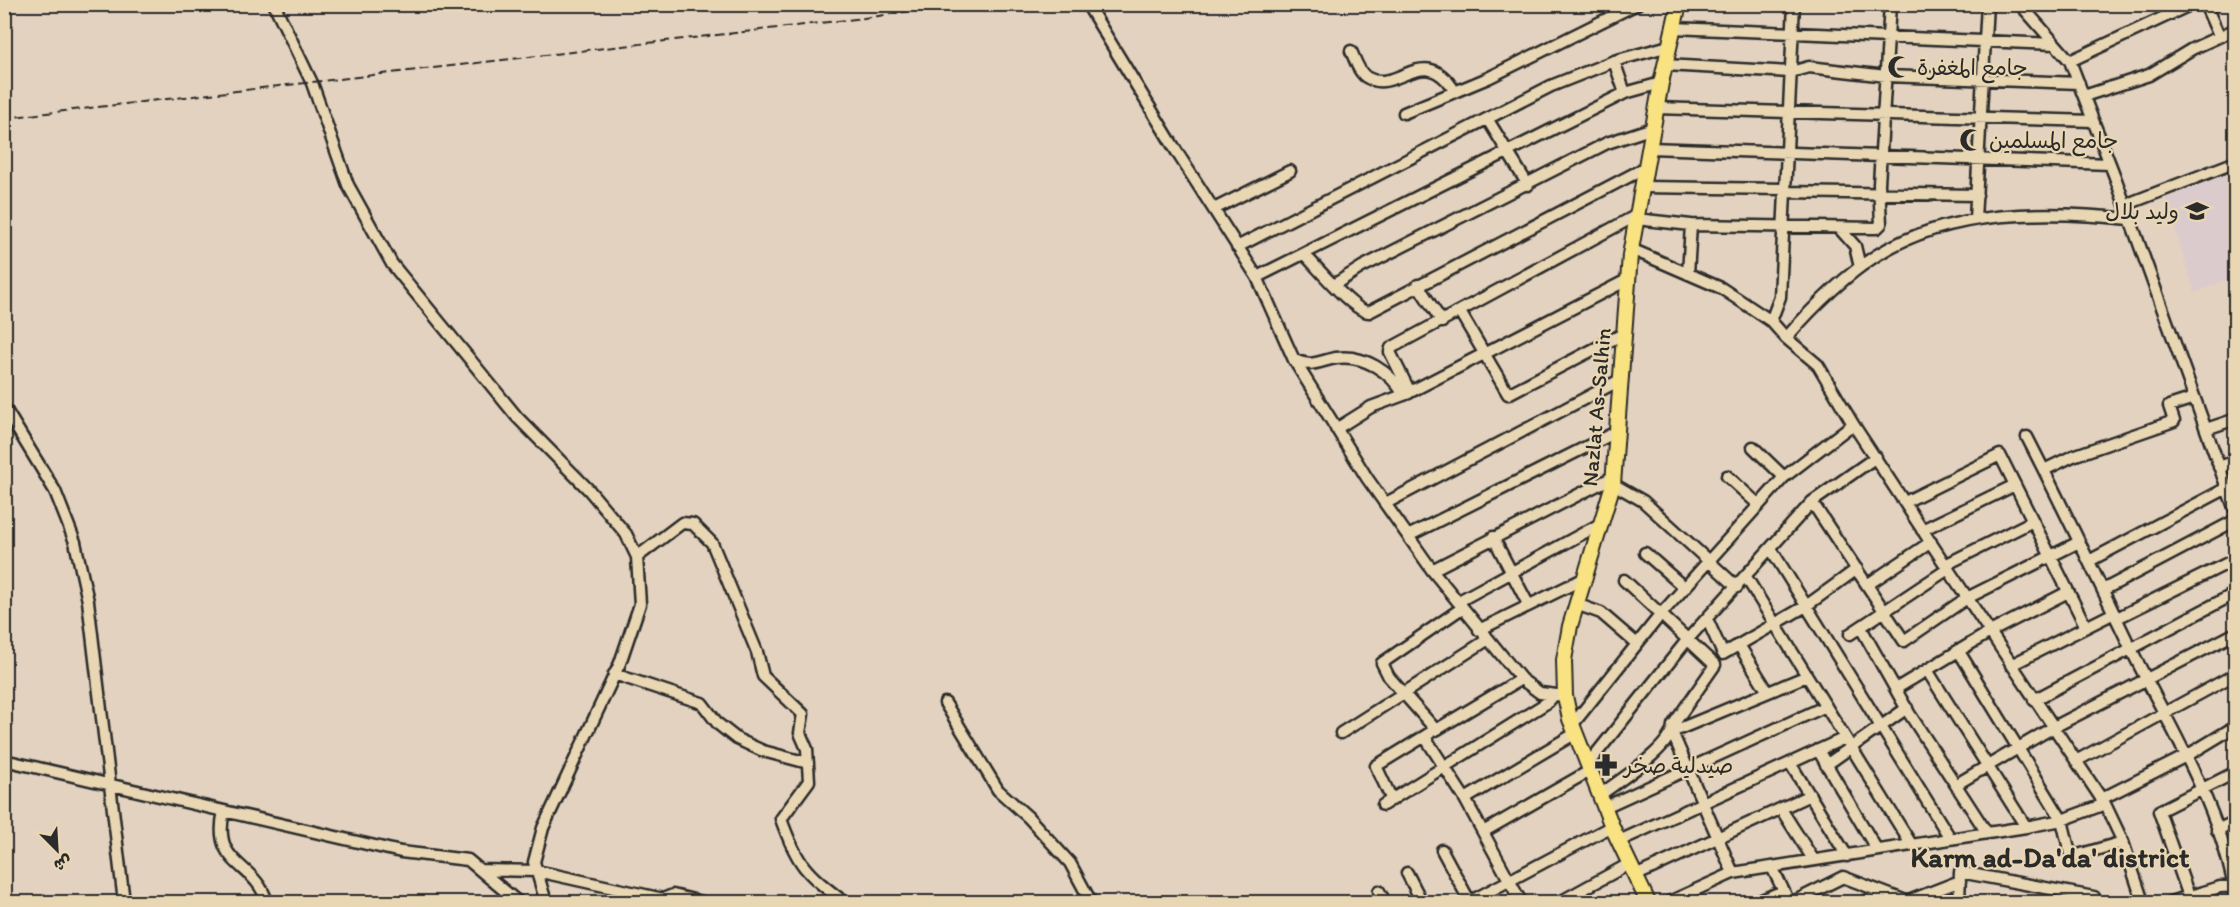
<svg xmlns="http://www.w3.org/2000/svg" width="2240" height="907" viewBox="0 0 2240 907" font-family="Itim,'Playpen Sans Arabic',sans-serif">
<style>
.built{fill:#dccbcd}
.lines{fill:none;stroke-linecap:round;stroke-linejoin:round}
.minor-casing{stroke:#2b2b2b;stroke-width:15}
.major-casing{stroke:#2b2b2b;stroke-width:18}
.minor{stroke:#e9d7b4;stroke-width:10}
.major{stroke:#f8e281;stroke-width:14}
.rail{stroke:#2b2b2b;stroke-width:2;stroke-dasharray:9 4.5;stroke-linecap:butt}
.labels{text-anchor:middle;stroke-width:4.5;stroke-linejoin:round;paint-order:stroke}
.poi-label{font-size:22px;fill:#2b2b2b;stroke:#e9d7b4;text-anchor:start}
.street-label{font-size:22px;fill:#2b2b2b;stroke:#e9d7b4}
.district-label{font-size:28px;font-weight:bold;fill:#2b2b2b;stroke:#e9d7b4}
</style>
<rect width="100%" height="100%" fill="#e3d2bf"/>
<filter id="ink" filterUnits="userSpaceOnUse"><feTurbulence type="fractalNoise" baseFrequency=".0167" numOctaves="2"/><feDisplacementMap in="SourceGraphic" scale="12" xChannelSelector="R" yChannelSelector="G"/><feConvolveMatrix kernelMatrix="1 2 1 2 8 2 1 2 1" color-interpolation-filters="sRGB"/></filter>
<g filter="url(#ink)">
<path class="built" d="M2235 171V276L2195 293 2165 198Z"/>
<g class="lines">
<g class="minor-casing">
<path id="minor" d="M274 4 312 83 348 185 392 264 517 417 589 490 626 534 637 557 640 604 620 663 543 828 534 862 546 902
M1087 4 1180 157 1257 277 1294 360 1367 478 1432 570 1521 679 1540 693 1565 696
M2020 4 2070 61 2115 177 2236 513
M2205 4 2219 36
M1673 28 2055 44
M1351 51C1355 59 1359 74 1368 78 1398 94 1425 41 1455 92
M1614 61 1625 93
M2070 61 2192 4
M1665 65 1791 72 1809 67 1886 76 2079 83
M2084 96 2149 75 2192 49 2236 29
M1656 108 2093 121
M1404 113 1488 78 1637 4
M1488 120 1528 185
M1649 148 2110 164
M1642 187 1784 189
M1784 192 1977 195
M2125 205 2236 162
M1214 209 1290 171
M1636 219 1691 225
M1975 219 1987 4
M1839 228 1855 246 1860 267
M1237 247 1551 86 1614 61 1669 46
M1631 249 1721 288 1771 321 1786 338 1818 365 1853 424 1948 569 2105 804 2123 842 2143 902
M1305 255C1318 268 1354 312 1369 312L1645 168
M1688 274 1691 225 1877 228 1881 224 1879 184 1890 4
M1257 277 1625 93 1661 83
M1627 280 1410 392 1390 352 1391 348 1637 215
M1335 284 1362 267 1607 143 1653 128
M1418 285 1442 322
M1460 312 1508 394 1623 334
M1771 321 1780 297 1794 4
M1786 338C1813 307 1843 277 1877 255 1950 209 2048 210 2130 219
M1295 360C1312 368 1319 361 1336 358 1364 354 1391 372 1404 395
M4 407 55 491 75 542 88 601 124 902
M1336 429 1371 407 1409 393
M2206 429 2236 419
M2027 437C2063 507 2097 578 2131 649 2171 730 2222 808 2236 899
M1753 447 1784 477
M2219 467 2236 461
M2044 470 2073 456 2174 421 2169 406 2194 398
M1727 476 1759 505
M1613 484 1643 501 1737 587
M1812 502 1904 641 1967 598 2079 542
M1905 502 2000 455 2086 627
M1386 503 1620 380
M1922 530 2015 485
M1408 536 1616 432
M1493 537 1528 604
M1771 549 1950 838
M1645 553 1685 588
M637 557 682 523 693 524 712 543 757 652 763 676 803 714 800 733 807 749 809 781 781 819C798 866 805 872 844 902
M2089 561 2227 488
M1945 565 2033 521
M1432 570 1613 477
M1746 577 1911 844
M1867 585 1931 542
M2103 590 2236 520
M1459 601 1602 523
M1576 604 1601 613 1637 644
M1462 608 1382 663 1389 677 1436 730 1521 679
M2117 618 2236 559
M1707 619 1723 654 1806 606 1857 569
M1861 628 1909 713 1987 833
M1479 630 1583 579
M1850 634 1948 569
M1739 645 1768 692
M1958 650 2062 820 2071 857 2123 842
M2011 665 2114 613
M1927 670 2026 827
M614 674 702 703 718 724 737 739 763 751 808 763
M1897 688 1990 632 2068 592
M2034 700 2236 593
M945 703 998 790 1028 817 1070 863 1091 902
M1573 724 1661 614 1784 477 1853 424
M1341 733 1487 640
M1425 737 1465 799 1521 902
M1818 750 1877 850
M4 760 401 852 468 860 518 902
M2076 761 2236 674
M1790 763 1847 856
M1588 764 1688 639 1812 502 1876 457
M1826 765 1907 708
M1957 784 2052 728 2236 633
M1600 795C1618 781 1672 748 1673 725L1715 665 1624 580
M1465 799 1576 733
M2101 799 2188 755 2236 726
M1392 800 1376 766 1430 733
M1383 805 1548 702 1553 696
M1605 807 1826 706
M1781 809 1813 859
M224 811C211 867 255 861 267 902
M2217 830 2236 821
M1483 832 1591 770
M1619 841 1845 738
M1442 850 1470 902
M1772 867 1789 902
M480 870 537 871 663 899 673 895 702 902
M1407 873 1422 902
M1733 873 1672 732 1807 676
M1635 876 1810 795
M1379 891 1385 902
M1469 902 1612 826
M1560 902 1629 864
M1669 902 1733 873 2026 827 2062 820 2105 804
M1757 902 1783 891
M1793 902 1843 877 1906 901
M1864 902 1881 894
M1906 902 1960 881
M1959 902 1960 872 2094 897 2095 902
M2170 902 2220 887 2236 886
M2191 902 2159 811 2236 772"/>
</g>
<g class="major-casing">
<path id="major" d="M1648 902 1613 829 1570 719 1565 696 1564 660 1570 626 1613 484 1630 255 1661 83 1679 4"/>
</g>
<use href="#minor" class="minor"/>
<use href="#major" class="major"/>
<path class="rail" d="M4 118 872 17 953 4"/>
</g>
</g>
<defs>
<g id="mosque-bare" transform="scale(1.8)"><path d="M3.5-4.9A6 6 0 1 0 3.5 4.9A5 5 0 1 1 3.5-4.9Z" fill="#2b2b2b" stroke="#e9d7b4" stroke-width="2.5" paint-order="stroke"/></g>
<g id="school-bare" transform="scale(1.8)"><path d="M0-5L7-2L0 1L-7-2ZM-4 1L0 2.5L4 1V4Q0 6-4 4Z" fill="#2b2b2b" stroke="#e9d7b4" stroke-width="2.5" paint-order="stroke"/></g>
<g id="pharmacy-bare" transform="scale(1.8)"><path d="M-2-6h4v4h4v4h-4v4h-4v-4h-4v-4h4Z" fill="#2b2b2b" stroke="#e9d7b4" stroke-width="2.5" paint-order="stroke"/></g>
</defs>
<g fill-rule="evenodd">
<use href="#mosque-bare" x="1899" y="67"/>
<use href="#mosque-bare" x="1971" y="140"/>
<use href="#school-bare" x="2197" y="211"/>
<use href="#pharmacy-bare" x="1606" y="765"/>
</g>
<g class="labels">
<g class="poi-label">
<text x="1917" y="75">جامع المغفرة</text>
<text x="1989" y="148">جامع المسلمين</text>
<text x="2179" y="219" text-anchor="end">وليد بلال</text>
<text x="1624" y="773">صيدلية صخر</text>
</g>
<g class="street-label">
<text transform="translate(1596 407) rotate(-85)" y="8">Nazlat As-Salhin</text>
</g>
<g class="district-label">
<text x="2050" y="867">Karm ad-Da'da' district</text>
</g>
</g>
<rect width="2240" height="907" fill="none" stroke="#e9d7b4" stroke-width="24"/>
<rect x="12" y="12" width="2216" height="883" fill="none" stroke="#2b2b2b" stroke-width="2" filter="url(#ink)"/>
<g transform="translate(57 850) rotate(156)" stroke="#e9d7b4" stroke-width="4.5" paint-order="stroke">
<path d="M0-4.5L10 22L0 15L-10 22Z" fill="#2b2b2b"/>
<text y="-9" font-size="16" font-weight="bold" text-anchor="middle" fill="#2b2b2b">ش</text>
</g>
</svg>
